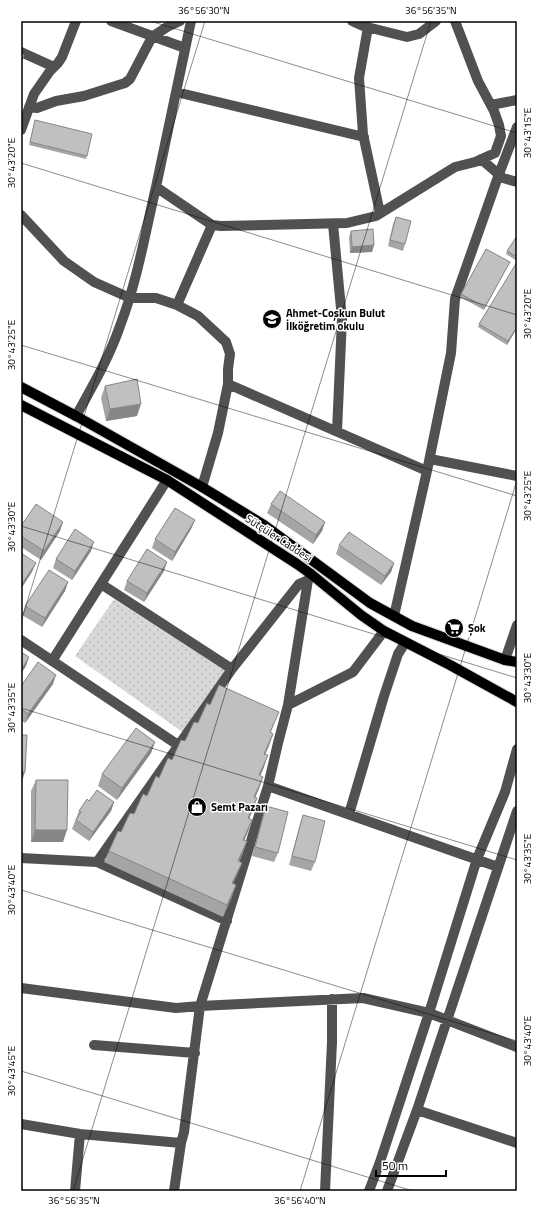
<svg xmlns="http://www.w3.org/2000/svg" width="538" height="1212" viewBox="0 0 538 1212" font-family="'Titillium Web',sans-serif">
<style>
.park{fill:url(#park-dots)}
.lines{fill:none;stroke-linecap:round;stroke-linejoin:round}
.major-casing{stroke:#dbdbdb;stroke-width:12}
.minor{stroke:#515151;stroke-width:10}
.major{stroke:#000;stroke-width:10}
.wall{fill:#a5a5a5}
.shaded-wall{fill:#868686}
.building{fill:#c0c0c0;stroke:#868686}
.ticks{fill:none;stroke:#000;stroke-width:1;stroke-opacity:0.45}
.labels{text-anchor:middle;stroke-width:3;stroke-linejoin:round;paint-order:stroke}
.poi-label{font-size:11px;font-weight:bold;fill:#000;stroke:#fff;text-anchor:start}
.street-label{font-size:11px;fill:#000;stroke:#fff}
.neatline{fill:none;stroke:#000;stroke-width:1.5}
.ticks-label{font-size:10px;text-anchor:middle;fill:#000}
</style>
<defs>
<pattern id="park-dots" width="8" height="8" patternUnits="userSpaceOnUse"><rect width="8" height="8" fill="#d8d8d8"/><path d="M2 2h.1M6 6h.1" fill="none" stroke="#b8b8b8" stroke-width="1.8" stroke-linecap="round"/></pattern>
</defs>
<rect width="100%" height="100%" fill="#fff"/>
<path class="park" d="M114 599 226 671 184 733 75 656Z"/>
<g class="lines">
<g class="major-casing">
<path id="major" d="M21 387 76 416 202 487 264 525 370 603 412 626 505 660 517 662
M21 405 167 480 297 564 311 574 361 615 384 631 450 665 517 702"/>
</g>
<path class="minor" d="M111 21 185 48
M191 21 156 187 212 225 221 226 347 223 376 216 455 167 475 162 495 153 501 136 499 125 494 111 478 81 455 21
M352 21 363 26 407 37 419 34 436 21
M368 27 359 78 363 134 380 213
M21 52 54 67
M176 92 364 137
M491 105 517 100
M29 107 37 108 56 101 84 96 125 83 130 79 152 37 167 27 180 21
M21 130 34 94 50 71 58 63 62 57 76 21
M481 159 503 178 517 182
M21 215 64 261 94 282 130 298H156L177 305 198 316 226 342 230 354 228 369V384L218 433 202 487
M333 224 342 319 337 431
M177 305 212 225
M228 384 427 471
M76 416C92 387 109 358 120 326 137 282 145 234 156 187
M430 459 517 476
M101 584 232 669
M394 616 427 471 451 353 455 299 499 174 517 127
M21 640 178 745
M505 660 517 625
M52 661 167 480
M288 705 353 672 384 631
M268 786 498 867
M349 814 384 696 398 654 405 643
M21 858 97 862 227 921
M97 862 232 669 299 584 308 580
M21 988 176 1008 200 1006 363 998 429 1013 517 1047
M94 1045 195 1053
M417 1110 517 1143
M21 1124 80 1134 181 1143
M75 1191 80 1134
M174 1191 181 1143 184 1132 200 1006 268 786 278 743 288 705 308 580 311 574
M325 1191 332 1042V999
M369 1191 380 1162 429 1013 477 859 505 792 517 749
M387 1191 417 1110 517 811"/>
<use href="#major" class="major"/>
</g>
<path class="wall" d="M35 120 87 156 86 159 29 145Z
M396 217 405 244 403 251 388 246 393 224Z
M351 231 374 245 372 252 350 253 349 237Z
M517 236V261L506 254 507 251Z
M508 265 484 310 460 297 461 294Z
M479 324 517 328 507 345 478 327Z
M105 386 137 416 106 421 101 398Z
M271 504 325 522 322 531 313 544 267 513Z
M195 520 191 529 172 561 152 548 155 539Z
M21 526 60 531 41 560 21 547Z
M339 545 394 563 391 572 381 585 336 554Z
M91 551 72 580 53 568 56 559Z
M164 571 144 602 124 590 127 581Z
M68 582 65 591 42 627 22 615 25 606Z
M53 684 25 723 21 720V686Z
M210 705 274 724 271 732 273 734 265 754 264 767 260 776 263 777 255 797 253 810 249 819 252 820 244 840 243 853 239 862 237 875 233 883 232 897 223 917 104 862 109 851Z
M155 742 151 753 117 800 98 786 102 774Z
M36 780 63 842H31V791Z
M89 801 114 802 111 811 89 841 72 829 79 811Z
M266 806 278 853 274 862 252 856 263 815Z
M303 815 315 862 311 871 289 865 300 824Z"/>
<path class="shaded-wall" d="M374 245 372 252 350 253 352 247Z
M517 327V328L507 345 508 341Z
M141 404 137 416 106 421 110 409Z
M195 520 191 529 172 561 175 552Z
M63 522 60 531 41 560 44 551Z
M325 522 322 531 313 544 316 535Z
M94 542 91 551 72 580 75 571Z
M167 562 164 571 144 602 147 593Z
M36 563 32 572 21 589V585Z
M394 563 391 572 381 585 385 576Z
M68 582 65 591 42 627 45 618Z
M29 657 26 666 21 674V670Z
M56 675 53 684 25 723 28 714Z
M273 734 269 746 260 766 264 754Z
M155 742 151 753 117 800 122 788Z
M268 755 264 767 255 787 259 775Z
M21 772H25L22 781H21Z
M263 777 259 789 250 809 254 797Z
M257 798 253 810 244 830 248 818Z
M114 802 111 811 89 841 93 832Z
M252 820 248 832 239 852 243 840Z
M35 830H67L63 842H31Z
M247 841 243 853 234 873 238 861Z
M242 863 237 875 228 895 232 883Z
M236 885 232 897 223 917 227 905Z"/>
<path class="building" d="M21 54 24 55 21 62Z
M35 120 92 134 87 156 30 142Z
M396 217 411 221 405 244 390 240Z
M373 229 374 245 352 247 351 231Z
M517 236V257L507 251Z
M486 249 510 262 485 307 461 294Z
M517 262V327L508 341 479 324Z
M137 379 141 404 110 409 105 386Z
M280 491 325 522 316 535 271 504Z
M36 504 63 522 44 551 21 536V526Z
M175 508 195 520 175 552 155 539Z
M75 529 94 542 75 571 56 559Z
M349 532 394 563 385 576 339 545Z
M147 549 167 562 147 593 127 581Z
M21 553 36 563 21 585Z
M49 570 68 582 45 618 25 606Z
M21 652 29 657 21 670Z
M38 662 56 675 28 714 21 709V686Z
M219 685 279 712 270 732 273 734 264 754 268 755 259 775 263 777 254 797 257 798 248 818 252 820 243 840 247 841 238 861 242 863 232 883 236 885 227 905 109 851 118 831 121 832 130 813 134 814 143 794 147 796 156 776 159 778 168 758 172 760 181 740 185 741 194 722 198 723 207 703 210 705Z
M136 728 155 742 122 788 102 774Z
M21 735H27L25 772H21Z
M36 780H68L67 830H35Z
M97 790 114 802 93 832 76 820 81 812 79 811 87 799 89 801Z
M266 806 288 812 278 853 255 847Z
M303 815 325 821 315 862 292 856Z"/>
<path class="ticks" d="M150 21 517 133M21 163 517 315M21 345 517 496M21 526 517 678M21 622 205 21M21 708 517 860M21 890 517 1041M21 1071 413 1191M73 1191 431 21M300 1191 517 480"/>
<defs>
<g id="school-disc" transform="scale(1)"><circle r="9.5" fill="#000" stroke="#fff"/><path d="M0-5L7-2L0 1L-7-2ZM-4 1L0 2.5L4 1V4Q0 6-4 4Z" fill="#fff"/></g>
<g id="supermarket-disc" transform="scale(1)"><circle r="9.5" fill="#000" stroke="#fff"/><path d="M-6-5.5h2.5l.6 2H6L4.5 2H-2.5L-4.4-4H-6ZM-1.5 3.2a1.3 1.3 0 1 0 .1 0ZM3 3.2a1.3 1.3 0 1 0 .1 0Z" fill="#fff"/></g>
<g id="shop-disc" transform="scale(1)"><circle r="9.5" fill="#000" stroke="#fff"/><path d="M-5-2.5h2.3a2.7 3.5 0 0 1 5.4 0H5L5.5 6h-11ZM-1.5-2.5h3a1.5 2.3 0 0 0-3 0Z" fill="#fff"/></g>
</defs>
<g fill-rule="evenodd">
<use href="#school-disc" x="272" y="319"/>
<use href="#supermarket-disc" x="454" y="628"/>
<use href="#shop-disc" x="197" y="807"/>
</g>
<g class="labels">
<g class="poi-label">
<text x="286" y="317">Ahmet-Coşkun Bulut<tspan x="286" dy="13">İlköğretim okulu</tspan></text>
<text x="468" y="632">Şok</text>
<text x="211" y="811">Semt Pazarı</text>
</g>
<g class="street-label">
<text transform="translate(279 538) rotate(33)" y="4">Sütçüler Caddesi</text>
</g>
</g>
<rect width="538" height="1212" fill="none" stroke="#ffffff" stroke-width="44"/>
<path d="M376 1170v6h70v-6" fill="none" stroke="#000000" stroke-width="2"/>
<text x="382" y="1170" font-size="12" fill="#000000" stroke="#ffffff" stroke-width="3" paint-order="stroke">50 m</text>
<rect x="22" y="22" width="494" height="1168" class="neatline"/>
<g class="ticks-label">
<text x="204" y="14">36°56'30"N</text>
<text x="431" y="14">36°56'35"N</text>
<text transform="translate(527 133) rotate(-90)" y="4">30°43'15"E</text>
<text transform="translate(11 163) rotate(-90)" y="4">30°43'20"E</text>
<text transform="translate(527 314) rotate(-90)" y="4">30°43'20"E</text>
<text transform="translate(11 345) rotate(-90)" y="4">30°43'25"E</text>
<text transform="translate(527 496) rotate(-90)" y="4">30°43'25"E</text>
<text transform="translate(11 527) rotate(-90)" y="4">30°43'30"E</text>
<text transform="translate(527 678) rotate(-90)" y="4">30°43'30"E</text>
<text transform="translate(11 708) rotate(-90)" y="4">30°43'35"E</text>
<text transform="translate(527 859) rotate(-90)" y="4">30°43'35"E</text>
<text transform="translate(11 890) rotate(-90)" y="4">30°43'40"E</text>
<text transform="translate(527 1041) rotate(-90)" y="4">30°43'40"E</text>
<text transform="translate(11 1071) rotate(-90)" y="4">30°43'45"E</text>
<text x="74" y="1204">36°56'35"N</text>
<text x="300" y="1204">36°56'40"N</text>
</g>
</svg>
